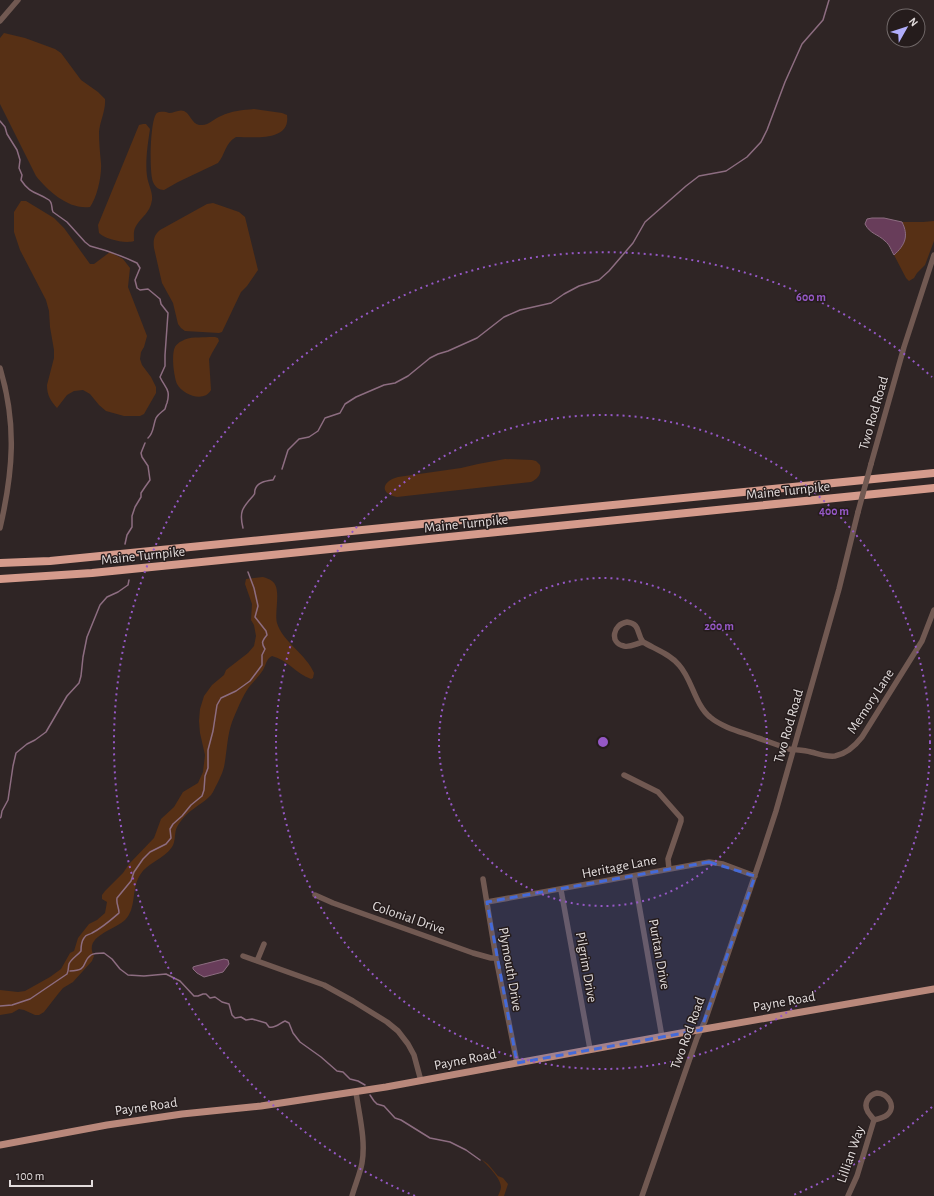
<svg xmlns="http://www.w3.org/2000/svg" width="934" height="1196" viewBox="0 0 934 1196" font-family="'Alegreya Sans',sans-serif">
<style>
.green{fill:#573015}
.water{fill:#683d5a;stroke:#8d6d81}
.lines{fill:none;stroke-linecap:round;stroke-linejoin:round}
.stream{stroke:#8d6d81;stroke-width:1.5}
.minor{stroke:#715952;stroke-width:5.5}
.major{stroke:#b9887b;stroke-width:7}
.highway{stroke:#d59b8c;stroke-width:8}
.minor-bridge{stroke:#715952;stroke-width:5.5}
.marked{fill:#446ad9;fill-opacity:0.2;stroke:#446ad9;stroke-width:3;stroke-dasharray:8 5;stroke-linejoin:round}
.ring{fill:none;stroke:#9558c6;stroke-width:2;stroke-dasharray:2 4}
.labels{text-anchor:middle;stroke-width:3;stroke-linejoin:round;paint-order:stroke}
.street-label{font-size:14px;fill:#e2dcdc;stroke:#251c1c}
.centre{fill:#9558c6;stroke:#251c1c;stroke-width:2}
.ring-label{font-size:12px;text-anchor:middle;font-weight:bold;fill:#9558c6;stroke:#251c1c;stroke-width:3;stroke-linejoin:round;paint-order:stroke}
</style>
<rect width="100%" height="100%" fill="#2f2525"/>
<path class="green" d="M4 33 25 38 55 49 61 53 81 80 98 92 105 99C106 110 100 121 99 132 99 143 100 153 101 163 102 175 97 198 90 207 69 210 48 191 36 176L0 104V38Z
M254 109 282 113 287 115C291 142 253 137 236 137 225 143 225 155 218 163L178 182 164 190C159 190 155 187 153 182 149 173 150 118 157 113 161 111 166 112 169 113 174 113 179 109 184 111 191 114 192 126 202 125 209 125 215 118 221 116 231 111 243 110 254 109Z
M143 124H146L150 129C148 142 145 162 147 176 148 184 153 192 152 200 150 213 142 216 136 226 133 231 134 236 134 241 125 244 105 239 99 233L98 225 139 125Z
M21 201H26L54 218 64 228 90 264H94L110 252 123 259 130 268 128 287 147 336 144 347 141 352 140 359 142 365 151 377 156 387V393L144 414 140 416H124L106 411 99 405 90 394 83 390 74 391 67 395 57 408C51 401 47 396 47 385L54 358V350L50 327 49 311 46 300 20 250 14 232V212Z
M213 203 239 212 245 217 258 270 247 286 241 292 222 332 219 333 185 331 181 328 178 324 173 303 162 283 154 248C153 240 154 235 160 230L207 204Z
M934 221V241L925 265 917 273 914 278 909 281 906 278 894 255C905 245 909 236 902 222H923Z
M209 337H215L218 338 219 341 212 353 209 359 211 390C204 403 183 395 177 384 174 377 171 355 175 347 176 345 179 342 182 341 189 336 201 338 209 337Z
M505 459 532 460 536 461 540 465C542 474 538 479 531 482L397 497C379 494 382 481 398 477L461 468 478 464Z
M263 577C266 578 270 579 272 581 282 588 274 612 277 623 282 641 307 655 314 673L313 678 311 679C295 673 288 660 272 656 266 659 266 665 263 670 259 676 254 681 249 687 243 695 236 712 232 722 227 736 227 752 224 767 222 775 217 784 213 792 209 800 194 807 186 815 183 818 179 823 177 827 174 833 176 841 172 847 164 859 147 863 140 875 131 889 137 908 125 920 115 930 83 936 94 956L92 961 73 982 63 988 58 994 44 1012 39 1015H35L24 1010 19 1009 12 1013 0 1015V990L18 992 25 991 50 977 61 969 70 953 74 951 78 938 89 924 97 920 105 913 107 902 102 899V895L105 891 123 873 129 864 154 838 161 819 174 807 183 792 198 783 203 772 205 755 200 733 199 721 200 709 204 696 212 685 224 675 226 670 248 653 254 646 256 636 254 625 251 620 252 604 245 584 246 579Z
M481 1159 488 1164 498 1176 503 1178 508 1184 504 1196H498C499 1193 501 1190 501 1187 501 1178 486 1164 481 1159Z"/>
<path class="water" d="M872 218H884L902 222C909 236 905 245 894 255 891 250 890 245 885 241 878 234 870 234 865 224L867 219Z
M224 959 228 960 229 964 223 972 204 977 197 973 193 969V967L196 966Z"/>
<g class="lines">
<path class="stream" d="M0 121 5 127 7 134 17 150 20 160 19 168 22 175 21 180C30 194 37 192 49 200 53 203 51 208 53 212L67 222 85 242 90 246C106 250 122 256 137 263L140 268 135 280 137 288 140 290 148 289 160 299 161 304 168 313 165 355V366L160 377C165 388 171 389 167 403 166 405 166 406 165 409 162 412 158 414 156 418 153 425 154 433 148 438
M282 469 288 450 299 439 309 437 318 431 325 418 340 413 345 404 356 397 384 385 395 383 408 376 430 358 438 354 448 351 477 338 504 317 520 310 551 303 564 294 579 286 599 280 609 271 633 243 645 222 686 186 699 176 726 171 747 157 761 142 767 130 785 82 802 44 823 20 829 0
M243 528C239 512 242 508 253 496 256 493 254 494 255 490 257 482 266 481 273 480L275 476
M125 544 127 535 132 527V516L135 507 141 497V493L145 487 150 480 148 466 142 457 141 453 145 443
M0 818 1 817 2 811 8 800 13 766 16 753 27 744 35 740 46 732 67 696 79 683 81 676 83 657 87 637 100 605 107 597 118 592 128 585 129 580
M70 971C89 971 81 962 91 955 94 953 100 953 104 953L112 959 120 969 128 975 144 976 166 974 180 981 194 996H198L203 994H206L210 998 215 997 222 1002 229 1004 232 1015 235 1018 241 1017 246 1020 252 1019 266 1023 269 1027C275 1029 280 1023 285 1021L289 1023 293 1033 300 1042 321 1057 337 1071 343 1072 350 1079 358 1081 365 1085
M0 1006 12 1005 30 999 67 974C69 970 68 967 69 964 71 959 78 955 81 951 81 946 81 942 84 938 86 934 89 935 92 933 102 928 111 920 119 913 119 907 116 904 117 898L131 881 134 872 143 859 150 852 166 844 171 838 170 829 173 824 182 816 191 805 202 796 204 790 205 776 208 768V750L213 731 217 705 221 698 236 691 250 681 262 665V655L265 649C261 643 262 641 267 635L266 631 255 617 258 606 254 588 248 572
M370 1095 374 1101 377 1104 384 1106 395 1118 401 1120 430 1138 450 1142 466 1150 480 1160"/>
<path class="minor" d="M0 21 18 0
M0 368C17 424 13 472 0 528
M871 464 904 347 934 255
M627 622C641 624 636 633 643 642 637 643 630 648 624 646 609 643 613 624 627 622Z
M643 642C655 649 670 654 679 665 692 679 695 705 710 717 723 728 742 732 758 738 768 741 779 746 789 749 796 750 804 750 811 752 819 754 826 757 835 756 846 754 855 746 862 737L922 641 934 610
M624 775 658 792 681 818V821L668 859 669 869
M634 876 662 1037
M483 879 496 958 517 1063
M561 890 590 1049
M315 895 333 903 473 953 491 958H496
M487 902 709 862 723 864 755 876
M243 956 324 985 353 1001 387 1022 398 1031 408 1044 414 1055 421 1081
M257 961 264 944
M877 1093C888 1093 897 1107 887 1115 883 1118 878 1119 874 1120 872 1117 870 1115 868 1112 863 1104 868 1095 877 1093Z
M352 1196C355 1185 360 1174 362 1163 366 1140 359 1115 356 1092
M642 1196 697 1038 705 1021 761 857 776 811 839 589 858 512
M848 1196 857 1176 874 1120"/>
<path class="major" d="M0 1145 107 1125 182 1114 261 1106 386 1087 681 1033 934 989"/>
<path class="highway" d="M0 563 50 561 934 473
M0 579 92 573 934 488"/>
<path class="minor-bridge" d="M858 512 871 464"/>
</g>
<path class="marked" d="M709 862 755 876 701 1030 517 1063 487 902Z"/>
<g class="ring">
<circle cx="603" cy="742" r="164"/>
<circle cx="603" cy="742" r="327"/>
<path d="M932 1107A491 491 0 0 1 791 1196M415 1196A491 491 0 1 1 932 377"/>
</g>
<g class="labels">
<g class="street-label">
<text transform="translate(873 413) rotate(-74)" y="5">Two Rod Road</text>
<text transform="translate(788 490) rotate(-6)" y="5">Maine Turnpike</text>
<text transform="translate(466 523) rotate(-6)" y="5">Maine Turnpike</text>
<text transform="translate(143 555) rotate(-6)" y="5">Maine Turnpike</text>
<text transform="translate(870 701) rotate(-57)" y="5">Memory Lane</text>
<text transform="translate(788 726) rotate(-74)" y="5">Two Rod Road</text>
<text transform="translate(619 866) rotate(-11)" y="5">Heritage Lane</text>
<text transform="translate(409 917) rotate(19)" y="5">Colonial Drive</text>
<text transform="translate(660 954) rotate(80)" y="5">Puritan Drive</text>
<text transform="translate(587 967) rotate(80)" y="5">Pilgrim Drive</text>
<text transform="translate(511 969) rotate(80)" y="5">Plymouth Drive</text>
<text transform="translate(784 1001) rotate(-10)" y="5">Payne Road</text>
<text transform="translate(687 1033) rotate(-70)" y="5">Two Rod Road</text>
<text transform="translate(465 1059) rotate(-11)" y="5">Payne Road</text>
<text transform="translate(146 1106) rotate(-8)" y="5">Payne Road</text>
<text transform="translate(850 1154) rotate(-71)" y="5">Lillian Way</text>
</g>
</g>
<circle cx="603" cy="742" r="6" class="centre"/>
<g class="ring-label">
<text x="811" y="301">600 m</text>
<text x="834" y="515">400 m</text>
<text x="719" y="630">200 m</text>
</g>
<g transform="translate(906 28) rotate(51)"><circle r="19" fill="#251c1c" stroke="#716969"/>
<path d="M0-3L7 15L0 10L-7 15Z" fill="#b0adfa"/>
<text y="-6" font-size="11" font-weight="bold" text-anchor="middle" fill="#e2dcdc">N</text>
</g>
<path d="M10 1180v6h82v-6" fill="none" stroke="#e2dcdc" stroke-width="2"/>
<text x="16" y="1180" font-size="12" fill="#e2dcdc" stroke="#251c1c" stroke-width="3" paint-order="stroke">100 m</text>
</svg>
